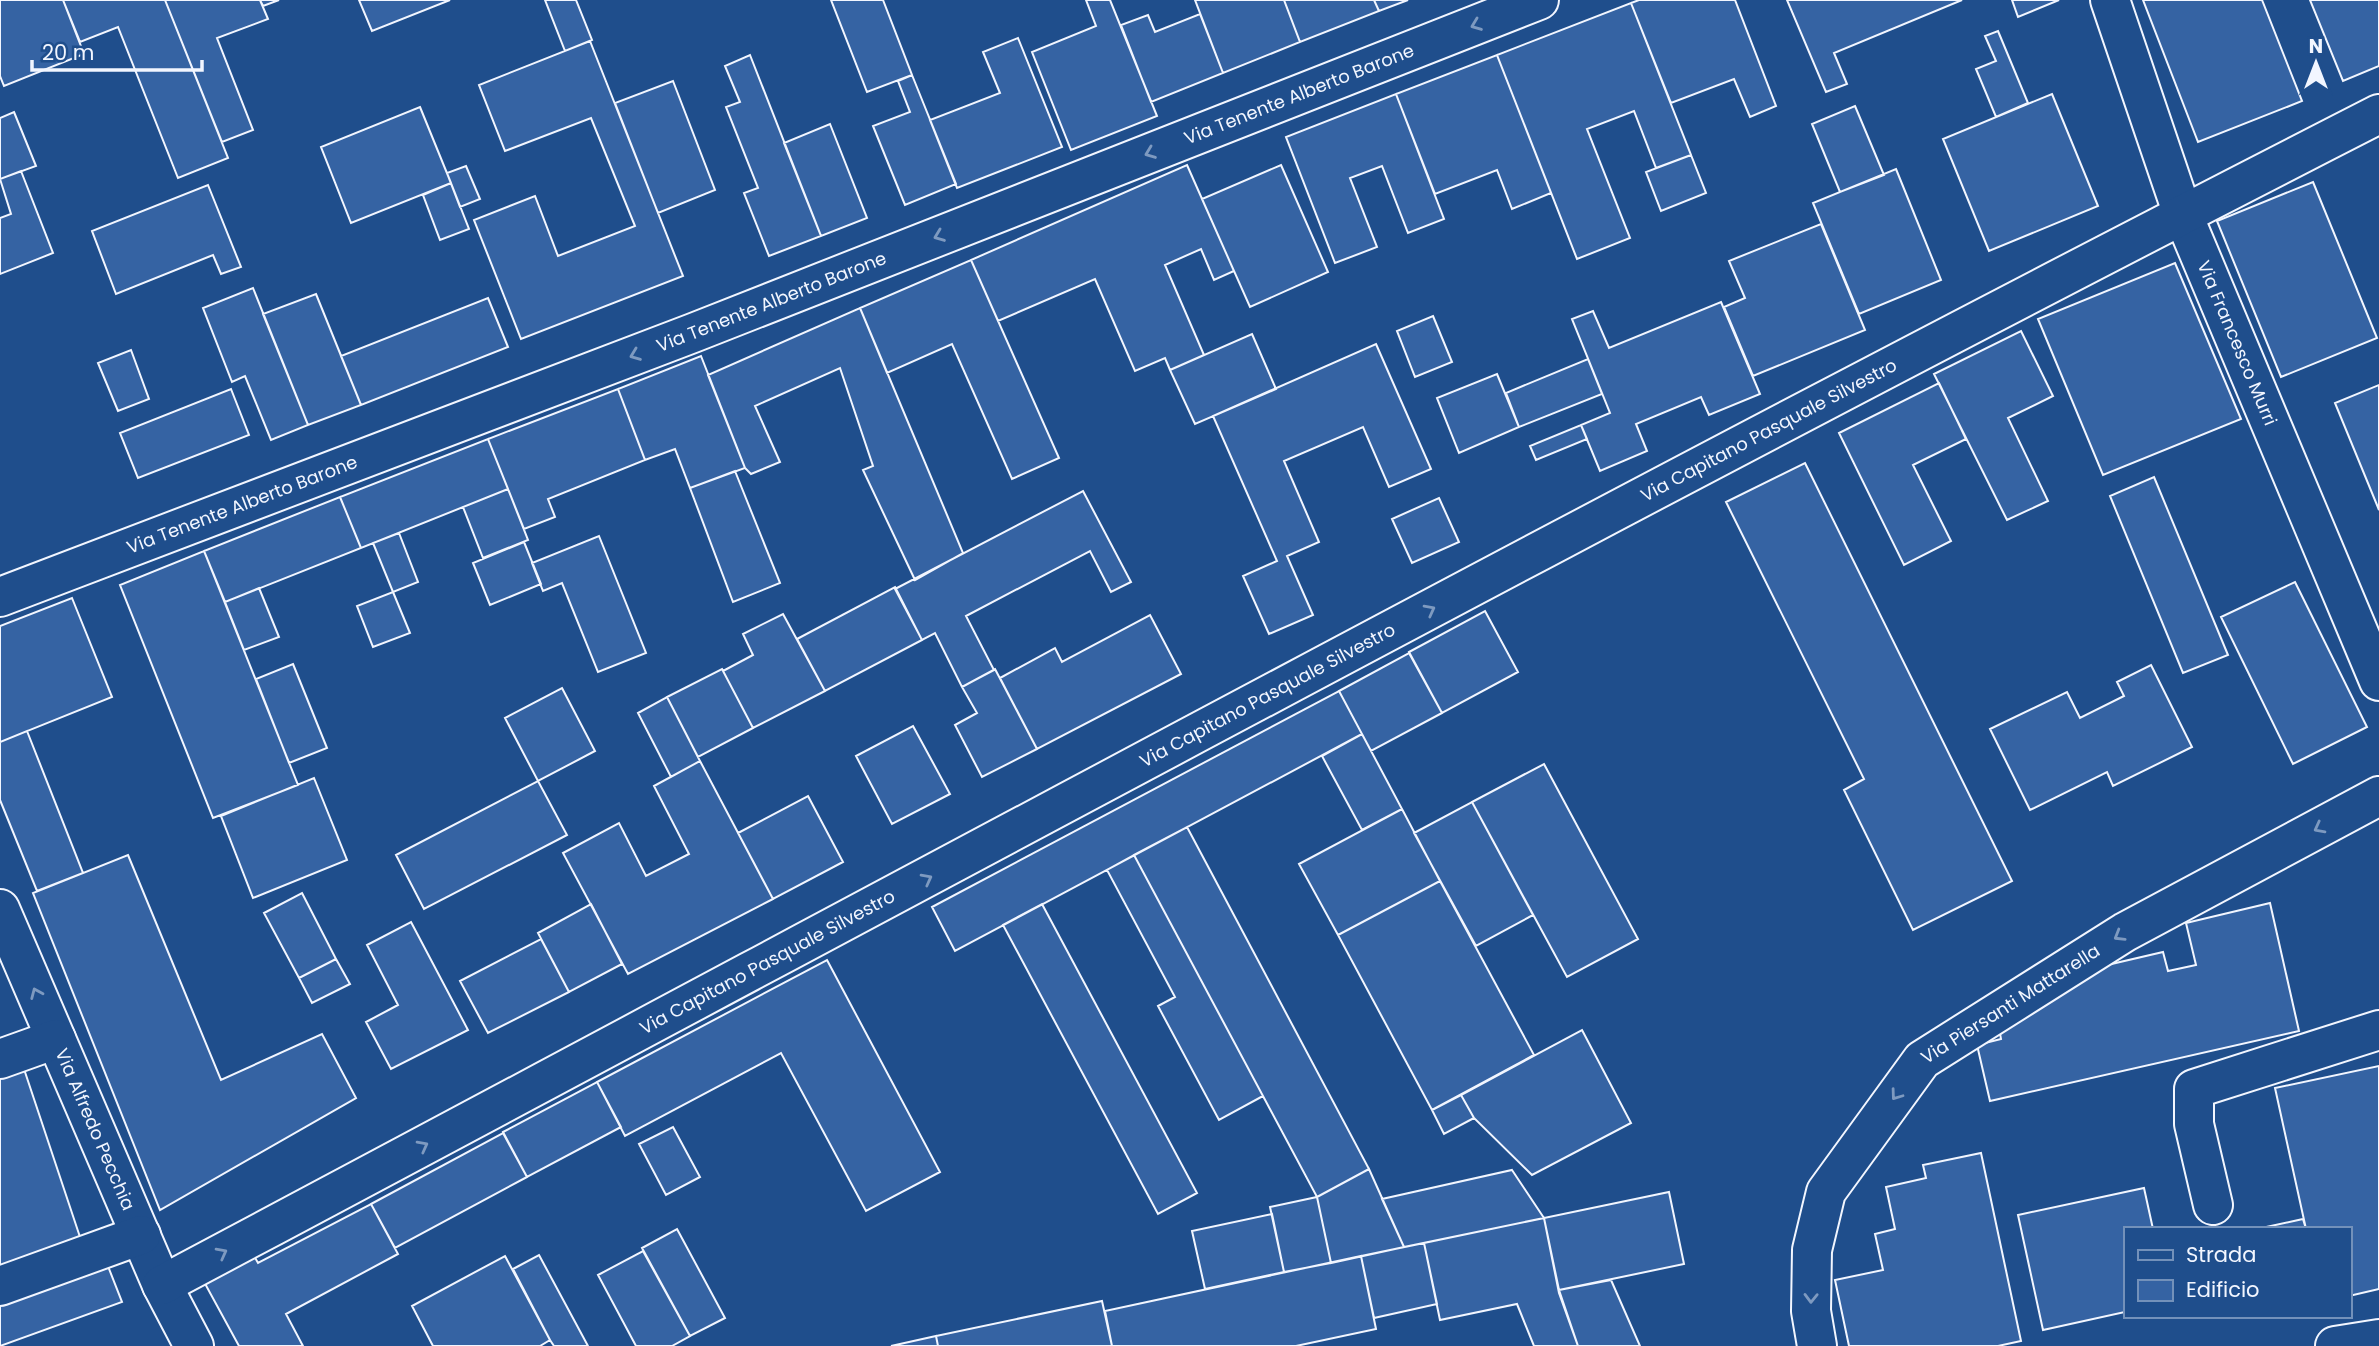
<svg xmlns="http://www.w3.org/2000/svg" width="2379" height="1346" viewBox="0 0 2379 1346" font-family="Poppins,sans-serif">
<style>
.building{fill:#3563a3;stroke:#f2f6ff;stroke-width:2}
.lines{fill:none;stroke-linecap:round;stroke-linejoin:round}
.minor-casing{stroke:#f2f6ff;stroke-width:42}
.minor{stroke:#1f4e8c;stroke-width:38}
.oneway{stroke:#7e9ac0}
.labels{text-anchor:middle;stroke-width:5;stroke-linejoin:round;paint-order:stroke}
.street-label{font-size:18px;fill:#f2f6ff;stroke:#1f4e8c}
</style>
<rect width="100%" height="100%" fill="#1f4e8c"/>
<path class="building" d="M0 0H63L84 54 4 86 0 76Z
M63 0H165L228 158 178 178 118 27 80 42Z
M165 0H260L268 19 217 38 253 130 222 142Z
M260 0H279L263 6Z
M359 0H450L372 31Z
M545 0H576L592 40 565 51Z
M831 0H883L912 75 867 92Z
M1086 0H1110L1157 116 1071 150 1032 52 1096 26Z
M1195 0H1284L1300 42 1223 73Z
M1284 0H1374L1379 11 1300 42Z
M1374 0H1408L1379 11Z
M1639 0H1735L1776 106 1750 117 1734 79 1671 103 1631 3Z
M1787 0H1962L1834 53 1847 84 1826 92Z
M2012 0H2059L2018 17Z
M2143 0H2262L2302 101 2198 142Z
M2310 0H2379V66L2343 81Z
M1631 3 1691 155 1656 168 1634 111 1587 129 1630 238 1577 259 1497 55Z
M1200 14 1223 73 1151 102 1121 25 1148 15 1155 32Z
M1998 31 2028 103 1996 117 1976 69 1996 61 1985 36Z
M1018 38 1062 147 957 188 930 120 1000 93 983 52Z
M590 41 683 276 521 339 474 220 535 196 558 256 635 226 591 118 505 151 479 85Z
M750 55 821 236 769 256 744 193 758 188 726 107 740 102 725 66Z
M1497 55 1551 193 1512 209 1497 170 1435 194 1396 94Z
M912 75 956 184 905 205 873 126 910 112 898 81Z
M673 81 715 190 658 213 615 103Z
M1396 94 1444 219 1408 233 1382 166 1350 178 1377 247 1335 263 1286 137Z
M2052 94 2098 206 1989 251 1943 139Z
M1855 106 1884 175 1840 192 1812 124Z
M420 107 451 183 351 223 321 147Z
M14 112 36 166 0 179V118Z
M830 124 867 218 821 236 784 143Z
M1691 155 1706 193 1661 211 1646 172Z
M1187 165 1234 271 1214 280 1201 249 1165 265 1204 355 1170 370 1165 358 1135 371 1095 279 998 321 971 260Z
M1281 165 1328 272 1250 307 1202 199Z
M466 166 480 199 460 207 447 173Z
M1896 169 1941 280 1859 314 1813 203Z
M21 171 53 253 0 274V218L11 214 0 179Z
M2313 182 2377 338 2281 377 2217 221Z
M451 183 469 229 440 240 423 195Z
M208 185 241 267 221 274 213 255 116 294 92 231Z
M1821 224 1865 330 1753 376 1724 307 1745 298 1729 261Z
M971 260 1059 458 1012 479 952 344 887 373 860 308Z
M2175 263 2241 419 2103 475 2038 319Z
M253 288 308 425 271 440 245 376 232 382 203 308Z
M316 294 361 405 308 425 263 314Z
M488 298 508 347 361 405 341 356Z
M1721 302 1760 394 1709 415 1701 397 1636 424 1647 451 1600 471 1581 425 1610 413 1572 319 1593 311 1609 348Z
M860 308 963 553 915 580 863 470 873 466 840 368 755 406 780 462 751 474 745 468 708 375Z
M1433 316 1452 362 1415 377 1397 331Z
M2021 331 2053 396 2008 418 2048 501 2007 520 1934 374Z
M1252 334 1276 389 1195 424 1170 370Z
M1376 344 1431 469 1389 487 1363 427 1284 461 1319 542 1287 556 1313 615 1269 634 1243 576 1277 561 1213 416Z
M131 350 149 399 118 411 98 363Z
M701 356 745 468 690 488 675 449 645 460 618 389Z
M1588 359 1602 394 1519 427 1506 393Z
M1497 374 1519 427 1459 453 1437 398Z
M1939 383 1966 439 1913 465 1951 541 1904 565 1839 433Z
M2379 385V510L2335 403Z
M231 389 249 435 138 478 120 433Z
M618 389 645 460 548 499 555 517 524 529 488 439Z
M1581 425 1587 439 1536 460 1530 446Z
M488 439 508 489 361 548 340 497Z
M1805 463 2012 881 1913 930 1844 790 1864 779 1726 502Z
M735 471 780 583 733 602 690 488Z
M2154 477 2228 655 2183 673 2110 496Z
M508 489 528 540 483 558 463 507Z
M1083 491 1131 582 1111 592 1090 551 966 616 994 670 962 687 935 633 922 640 895 589Z
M340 497 361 548 225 602 204 551Z
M1439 498 1459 542 1412 563 1392 519Z
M399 533 418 582 393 592 373 543Z
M599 536 646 653 598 672 562 583 543 591 532 563Z
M524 542 541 584 490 605 473 563Z
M204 551 298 785 213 818 120 585Z
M2295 582 2367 727 2293 764 2221 617Z
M895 587 922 640 825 691 797 639Z
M259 588 279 637 244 650 225 602Z
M393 592 410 633 373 647 357 606Z
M72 598 112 697 0 742V626Z
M1485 611 1518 672 1442 713 1409 652Z
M783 614 825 691 753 728 723 671 753 655 743 634Z
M1150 615 1181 674 1037 749 1000 678 1055 648 1062 662Z
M1409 653 1442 713 1371 751 1339 691Z
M293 664 327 748 289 763 256 679Z
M2151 665 2192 747 2113 786 2107 772 2030 810 1990 729 2067 692 2080 718 2124 696 2117 682Z
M722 669 753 728 698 757 667 697Z
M995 669 1037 749 982 777 955 725 977 713 962 687Z
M562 688 595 751 538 781 505 718Z
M1339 691 1362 734 955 951 932 907Z
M667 697 700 761 671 777 638 713Z
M913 726 950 794 892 824 856 756Z
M27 731 83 873 37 891 0 800V742Z
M1362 734 1402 809 1362 830 1322 756Z
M700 761 773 899 628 974 563 853 619 823 646 876 689 854 654 786Z
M1544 764 1638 939 1567 977 1472 802Z
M314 778 347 860 253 898 221 816Z
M538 781 567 835 424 909 396 855Z
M808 796 843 862 773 899 738 833Z
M1472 802 1533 915 1476 946 1414 833Z
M1402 809 1440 881 1338 935 1299 864Z
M1187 827 1369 1169 1317 1197 1134 855Z
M128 855 221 1080 322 1034 356 1098 160 1210 33 893Z
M1134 855 1263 1096 1219 1120 1158 1006 1175 997 1107 870Z
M1440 881 1534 1055 1432 1110 1338 935Z
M302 893 336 959 299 978 264 913Z
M2270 903 2299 1031 1990 1101 1977 1045 2001 1039 1999 1028 2073 973 2163 952 2168 971 2196 965 2186 923Z
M591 904 622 964 569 992 538 933Z
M1042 904 1197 1193 1158 1214 1003 925Z
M411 922 468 1030 391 1069 366 1022 398 1005 367 945Z
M541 939 569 992 488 1033 460 981Z
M336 959 350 984 312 1003 299 978Z
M827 960 940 1172 866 1211 781 1053 625 1136 597 1082Z
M1582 1030 1631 1123 1532 1175 1474 1118 1461 1095Z
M2379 1066V1289L2349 1296V1229H2306L2275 1088Z
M24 1069 81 1240 0 1266V1077Z
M597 1082 621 1127 527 1177 503 1132Z
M1461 1095 1474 1118 1444 1134 1432 1110Z
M673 1127 700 1177 666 1195 639 1144Z
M503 1133 527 1177 395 1248 371 1204Z
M1981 1153 2021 1341 1998 1346H1849L1835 1280 1883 1270 1875 1234 1895 1229 1886 1187 1926 1178 1923 1165Z
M1369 1169 1404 1247 1331 1263 1317 1197Z
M1512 1170 1544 1218 1404 1247 1382 1199Z
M2144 1188 2153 1229H2125V1312L2043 1330 2018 1215Z
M1669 1192 1684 1264 1559 1290 1544 1218Z
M1317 1197 1331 1263 1284 1272 1270 1207Z
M371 1204 398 1254 286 1314 303 1346H239L203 1280 253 1254 258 1263Z
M1272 1214 1284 1272 1205 1289 1192 1231Z
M1544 1218 1559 1293 1578 1346H1534L1517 1304 1440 1320 1424 1243Z
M2303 1219 2306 1229H2257Z
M677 1229 725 1318 690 1336 642 1248Z
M1424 1243 1437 1304 1374 1318 1361 1256Z
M643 1251 690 1336 672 1346H636L598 1275Z
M539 1255 588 1346H554L550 1340 513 1269Z
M104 1256 122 1302 0 1346V1295Z
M505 1256 550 1340 540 1346H433L412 1306Z
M1361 1256 1376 1329 1296 1346H1112L1105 1311Z
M1611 1280 1640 1346H1578L1559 1290Z
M1102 1301 1112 1346H938L936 1336Z
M936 1336 938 1346H891Z"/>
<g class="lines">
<g class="minor-casing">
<g id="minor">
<path id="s1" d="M2110 0 2183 215 2379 681"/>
<path id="s2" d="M0 597 693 333 1539 0"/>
<path id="s3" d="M0 909 162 1285 194 1346"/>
<path d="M0 1059 56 1039"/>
<path d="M2213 1205 2194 1124V1089L2379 1030"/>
<path id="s4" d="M162 1285C900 893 1635 494 2379 114"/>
<path d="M0 1286 141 1235"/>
<path id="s5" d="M1817 1346 1811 1311 1812 1250 1826 1192 1922 1060 2125 932 2379 796"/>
<path d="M2335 1346 2379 1339"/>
</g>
</g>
<use href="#minor" class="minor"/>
</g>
<defs><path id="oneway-chevron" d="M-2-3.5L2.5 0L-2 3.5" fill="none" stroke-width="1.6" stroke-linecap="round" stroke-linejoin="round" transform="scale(1.75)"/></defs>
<g class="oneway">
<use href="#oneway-chevron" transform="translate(1476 25) rotate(159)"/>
<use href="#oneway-chevron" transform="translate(1150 153) rotate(159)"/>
<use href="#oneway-chevron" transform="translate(939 236) rotate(159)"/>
<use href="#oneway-chevron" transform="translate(635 355) rotate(159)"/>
<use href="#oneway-chevron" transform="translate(1430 610) rotate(-28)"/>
<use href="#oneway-chevron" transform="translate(2319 828) rotate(152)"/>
<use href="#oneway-chevron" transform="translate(927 879) rotate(-28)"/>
<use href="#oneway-chevron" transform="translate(2119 936) rotate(149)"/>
<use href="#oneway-chevron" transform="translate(36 993) rotate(-113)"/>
<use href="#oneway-chevron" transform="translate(1896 1095) rotate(126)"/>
<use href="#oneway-chevron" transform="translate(423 1146) rotate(-28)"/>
<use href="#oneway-chevron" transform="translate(222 1253) rotate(-28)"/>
<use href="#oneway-chevron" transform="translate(1811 1298) rotate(91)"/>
</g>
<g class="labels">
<g class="street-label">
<text dy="6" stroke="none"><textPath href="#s2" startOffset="1393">Via Tenente Alberto Barone</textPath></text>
<text dy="6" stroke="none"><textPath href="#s2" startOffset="826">Via Tenente Alberto Barone</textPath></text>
<text dy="6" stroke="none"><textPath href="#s1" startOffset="366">Via Francesco Murri</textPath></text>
<text dy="6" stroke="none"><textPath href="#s4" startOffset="1820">Via Capitano Pasquale Silvestro</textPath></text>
<text dy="6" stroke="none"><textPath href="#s2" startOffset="259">Via Tenente Alberto Barone</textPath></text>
<text dy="6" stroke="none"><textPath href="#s4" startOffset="1253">Via Capitano Pasquale Silvestro</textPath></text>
<text dy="6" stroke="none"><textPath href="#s4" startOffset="686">Via Capitano Pasquale Silvestro</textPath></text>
<text dy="6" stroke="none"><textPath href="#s5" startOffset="424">Via Piersanti Mattarella</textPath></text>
<text dy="6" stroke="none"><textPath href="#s3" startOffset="240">Via Alfredo Pecchia</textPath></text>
</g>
</g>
<rect x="2124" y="1227" width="228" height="91" fill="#1f4e8c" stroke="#7391ba" stroke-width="2"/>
<rect x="2138" y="1250" width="35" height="10" fill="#1f4e8c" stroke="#7391ba" stroke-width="2"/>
<text x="2186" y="1262" font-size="21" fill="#f2f6ff">Strada</text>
<rect x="2138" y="1280" width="35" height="21" fill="#3563a3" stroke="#7391ba" stroke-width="2"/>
<text x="2186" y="1297" font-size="21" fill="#f2f6ff">Edificio</text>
<g transform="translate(2316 63)" stroke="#1f4e8c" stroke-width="5" paint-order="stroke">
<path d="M0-5L12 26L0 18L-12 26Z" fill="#f2f6ff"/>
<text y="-10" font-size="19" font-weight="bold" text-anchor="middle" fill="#f2f6ff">N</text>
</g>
<path d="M32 60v10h170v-10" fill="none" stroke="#f2f6ff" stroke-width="3.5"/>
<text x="42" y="60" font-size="21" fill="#f2f6ff" stroke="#1f4e8c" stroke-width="5" paint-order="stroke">20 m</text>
</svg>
